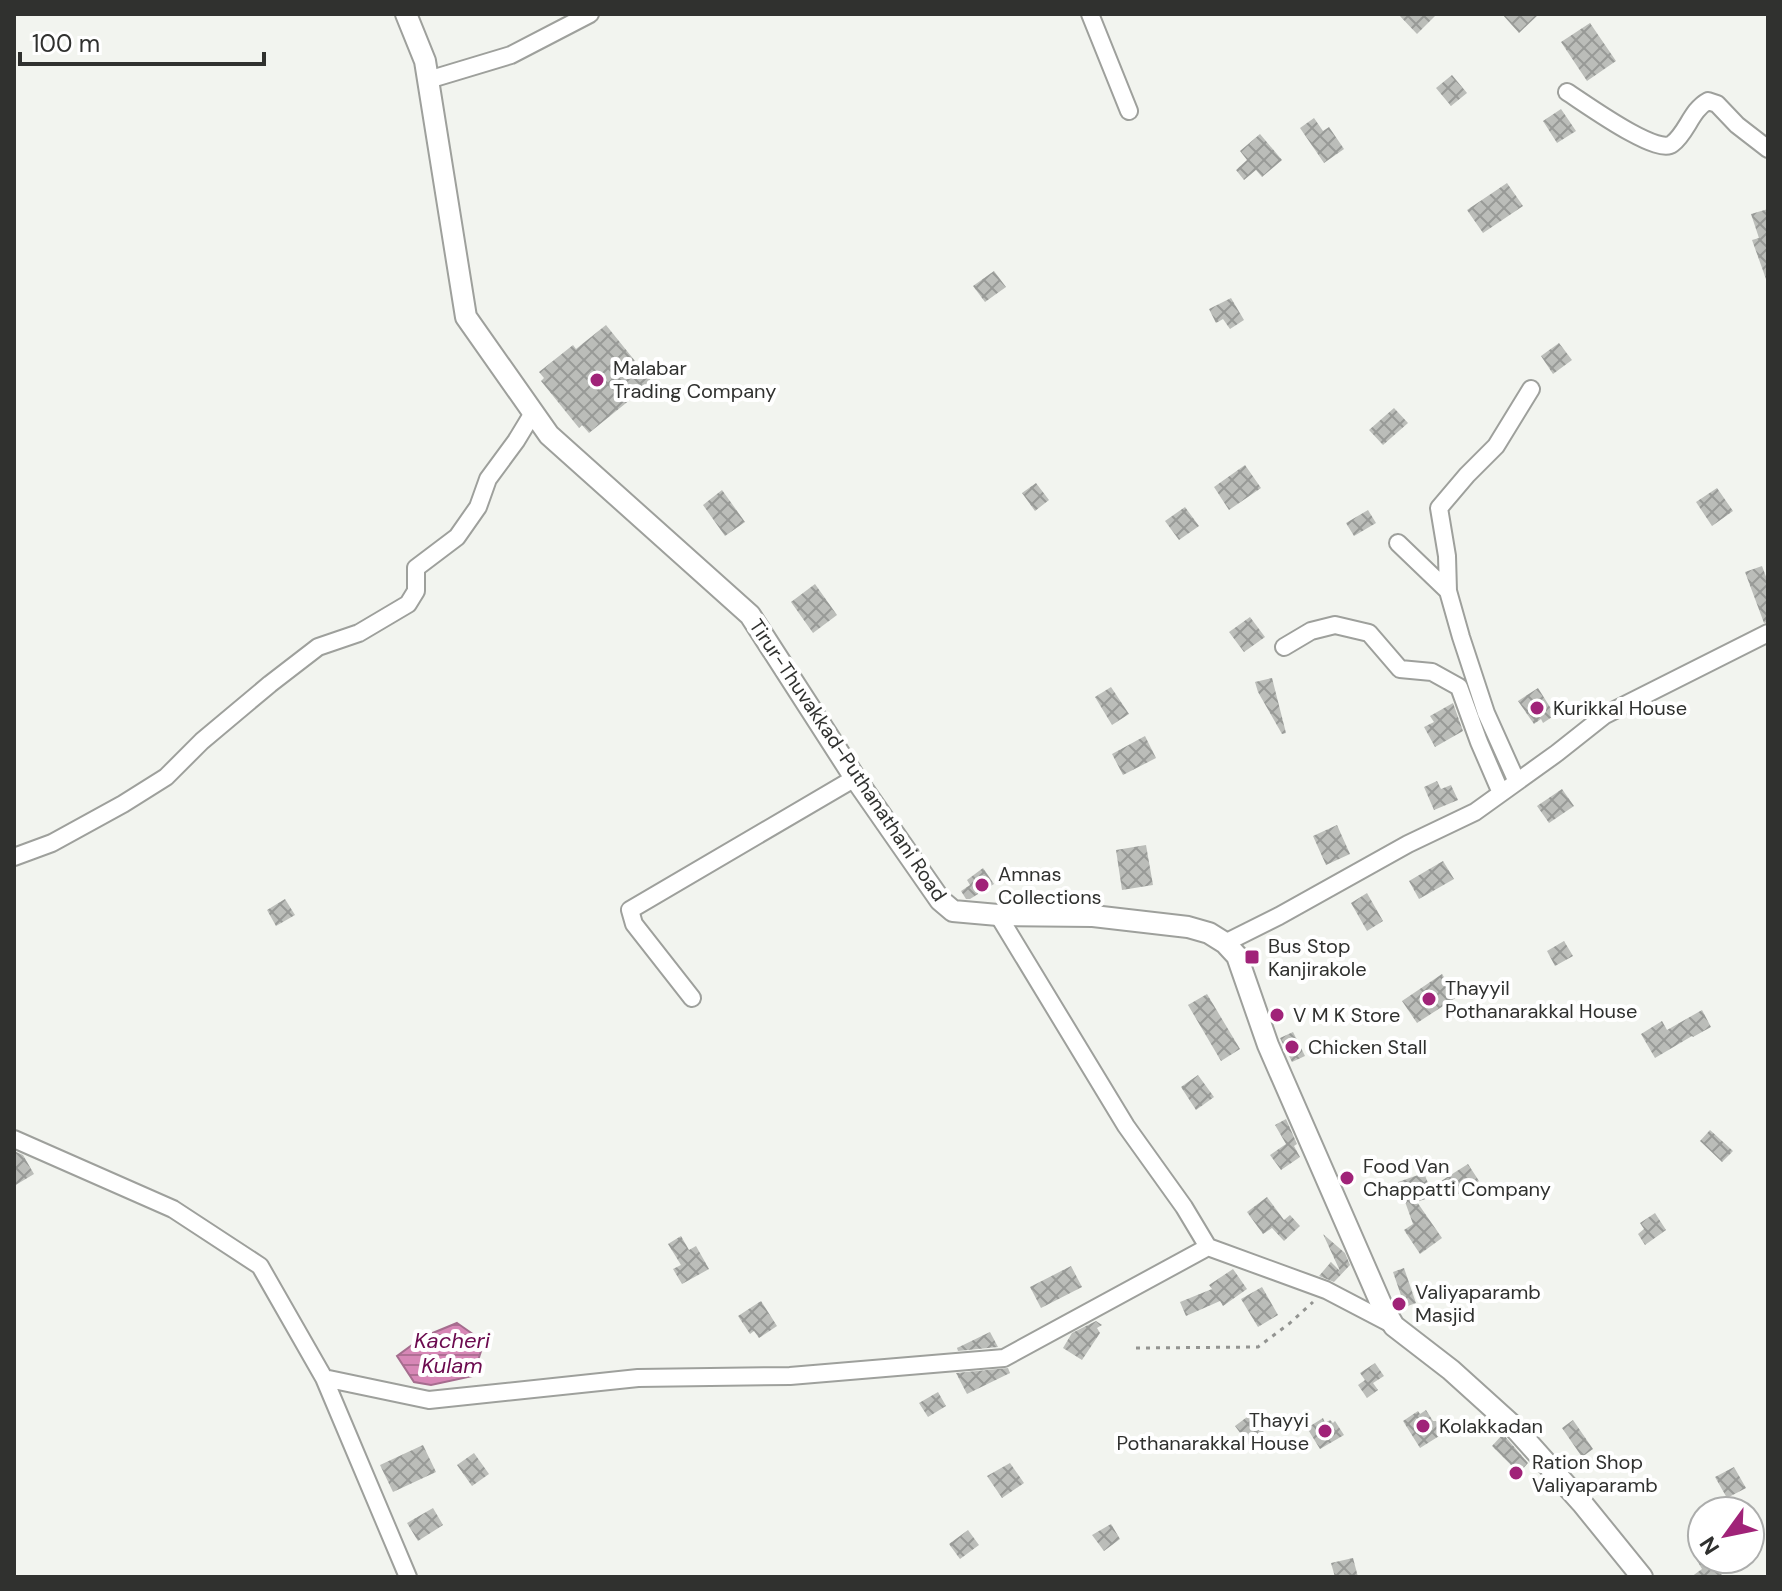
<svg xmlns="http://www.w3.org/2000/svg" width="1782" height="1591" viewBox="0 0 1782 1591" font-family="'DM Sans',sans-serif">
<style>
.water{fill:url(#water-rules);stroke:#a56d8e;stroke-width:2}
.building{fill:url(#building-cross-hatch)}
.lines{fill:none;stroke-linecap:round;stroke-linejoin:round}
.minor-casing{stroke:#9ea09c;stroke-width:20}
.major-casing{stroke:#9ea09c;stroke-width:24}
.path{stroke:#939491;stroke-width:3;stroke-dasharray:4 6;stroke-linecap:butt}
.minor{stroke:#fff;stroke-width:16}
.major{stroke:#fff;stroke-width:20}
.poi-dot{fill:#a02378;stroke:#fff;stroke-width:3}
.labels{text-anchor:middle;stroke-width:8;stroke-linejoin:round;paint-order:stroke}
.poi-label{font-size:20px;fill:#30312f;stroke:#fff;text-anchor:start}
.street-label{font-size:20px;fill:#30312f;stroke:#fff}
.water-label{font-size:22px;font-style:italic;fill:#6b094e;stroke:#fff}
</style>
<defs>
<pattern id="water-rules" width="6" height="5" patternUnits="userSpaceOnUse" patternTransform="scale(2)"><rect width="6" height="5" fill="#d787b6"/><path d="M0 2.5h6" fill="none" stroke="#af6f94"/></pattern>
<pattern id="building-cross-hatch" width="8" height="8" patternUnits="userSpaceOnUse" patternTransform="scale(2)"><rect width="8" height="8" fill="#bbbdb9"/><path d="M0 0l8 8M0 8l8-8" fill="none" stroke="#989a97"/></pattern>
</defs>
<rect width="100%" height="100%" fill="#f2f4ef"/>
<path class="water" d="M457 1323 484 1342 473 1376 431 1385 414 1382 397 1356 423 1337Z"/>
<path class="building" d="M1398 14H1437L1417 34Z
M1502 14H1539L1519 33Z
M1590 23 1616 61 1587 81 1561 42Z
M1452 75 1467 93 1451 106 1436 88Z
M1561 109 1576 131 1557 143 1543 121Z
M1314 118 1323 131 1329 127 1344 149 1324 163 1300 128Z
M1260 134 1282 160 1262 177 1256 170 1244 180 1236 170 1247 160 1240 151Z
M1507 183 1523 206 1483 233 1467 210Z
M1768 209V279H1766L1752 240 1759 238 1751 214Z
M994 271 1006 287 985 302 973 286Z
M1231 298 1244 320 1230 329 1223 319 1216 323 1209 309Z
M606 325 652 382 589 433 582 425 579 428 541 381 544 378 539 372 573 345 576 349Z
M1559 343 1572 360 1553 374 1541 356Z
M1394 408 1408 423 1383 445 1369 430Z
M1245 465 1261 488 1229 510 1214 487Z
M1036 483 1049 500 1035 511 1022 493Z
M1717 488 1733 511 1712 526 1696 502Z
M722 490 745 522 725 536 703 505Z
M1185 507 1199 526 1179 540 1165 521Z
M1368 510 1376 523 1354 536 1346 523Z
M1762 566 1768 582V622L1764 623 1745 572Z
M815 584 837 615 813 633 791 602Z
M1250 617 1265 637 1244 652 1229 632Z
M1272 678 1286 733 1282 734 1258 692 1255 682Z
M1111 687 1129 714 1112 725 1095 697Z
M1538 688 1555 715 1543 723 1541 719 1534 724 1518 701Z
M1453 703 1463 731 1435 747 1424 727 1434 722 1430 716Z
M1145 736 1156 758 1123 775 1112 754Z
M1437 781 1441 789 1451 785 1458 800 1434 810 1424 787Z
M1562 789 1574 806 1549 823 1537 806Z
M1337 825 1350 854 1326 865 1313 836Z
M1146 845 1153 885 1122 890 1116 850Z
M1443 861 1454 879 1419 899 1409 881Z
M983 868 994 884 970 899H966L961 891 970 885 967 880Z
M1367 893 1383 921 1367 931 1351 903Z
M285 899 295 915 276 926 267 910Z
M1564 941 1573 956 1555 966 1547 951Z
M1442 974 1457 997 1417 1023 1402 1001Z
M1207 994 1240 1049 1221 1061 1188 1005Z
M1702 1010 1711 1027 1693 1037 1692 1036 1655 1058 1641 1034 1662 1021 1667 1030Z
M1293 1032 1305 1056 1292 1062 1280 1038Z
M1198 1075 1214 1097 1196 1110 1181 1087Z
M1286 1119 1297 1144 1294 1146 1300 1157 1281 1170 1270 1155 1286 1144 1275 1125Z
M1710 1130 1733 1151 1722 1162 1700 1141Z
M14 1151 23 1155 34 1174 14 1186Z
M1468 1164 1479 1181 1457 1195 1453 1189 1417 1202 1442 1238 1420 1254 1404 1230 1413 1224 1398 1182 1424 1173 1430 1188Z
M1267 1197 1284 1220 1290 1215 1300 1226 1284 1241 1272 1228 1263 1234 1247 1212Z
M1655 1213 1666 1230 1645 1245 1638 1234 1644 1229 1640 1223Z
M1323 1234 1345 1253 1350 1265 1334 1282 1319 1276 1331 1262 1340 1271Z
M681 1236 689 1250 696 1246 709 1269 682 1284 673 1269 681 1265 668 1244Z
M1071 1266 1082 1287 1041 1308 1030 1287Z
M1404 1268 1416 1303 1405 1307 1393 1272Z
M1233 1269 1247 1289 1223 1306 1220 1301 1186 1316 1180 1302 1212 1289 1209 1285Z
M1262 1287 1278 1315 1258 1327 1241 1299Z
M761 1301 777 1326 759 1338 754 1331 750 1334 738 1316Z
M1096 1321 1102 1325 1097 1328 1100 1333 1082 1360 1063 1348 1072 1333Z
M990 1332 998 1347 958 1351 957 1348Z
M1375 1363 1384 1376 1373 1383 1378 1390 1367 1398 1358 1385 1365 1380 1360 1373Z
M1008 1368 1010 1373 967 1394 956 1373Z
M938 1392 946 1406 928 1417 919 1403Z
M1426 1410 1433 1421H1436L1444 1433 1420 1448 1403 1421 1418 1411 1420 1414Z
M1251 1414 1268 1438 1252 1449 1235 1426Z
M1323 1418 1325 1423 1330 1420 1333 1423 1335 1421 1344 1435 1320 1449 1307 1428Z
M1573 1420 1593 1449 1582 1457 1562 1428Z
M1503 1434 1528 1463 1519 1473 1492 1446Z
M423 1445 436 1472 393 1492 380 1465Z
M474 1453 489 1474 472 1486 457 1465Z
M1010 1463 1024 1483 1002 1498 987 1476Z
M1734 1467 1746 1488 1727 1498 1715 1477Z
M433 1508 443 1525 418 1541 407 1523Z
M1111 1524 1120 1539 1104 1551 1092 1535Z
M968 1530 979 1545 960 1559 949 1544Z
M1353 1558 1358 1577H1335L1331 1563Z
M1696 1559H1712L1723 1577H1691L1702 1569Z"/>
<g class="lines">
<g class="minor-casing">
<path id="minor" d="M1090 14 1129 111
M428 80 511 55 590 14
M1567 92C1583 102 1657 156 1672 144 1687 133 1691 110 1708 101L1717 104 1737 125 1768 149
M1398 543 1448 591 1461 637 1486 713 1517 782
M1448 591 1447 556 1439 508 1467 475 1496 446 1531 389
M1284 647 1311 631 1335 625 1369 633 1400 669 1432 672 1459 687 1479 742 1501 793
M14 857 52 843 123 804 166 777 202 741 270 684 318 647 359 633 408 604 416 591V568L457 537 478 507 488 479 516 441 533 413
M998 915 1126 1126 1184 1207 1208 1247
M1225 943 1279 916 1408 844 1475 812 1557 753 1605 715 1768 633
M692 998 634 924 630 910 855 778
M14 1139 173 1209 260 1266 324 1378 429 1400 638 1378 790 1376 1004 1358 1208 1247 1326 1290 1393 1325
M324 1378 408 1577"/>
</g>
<g class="major-casing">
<path id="major" d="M406 14 425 61 466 317 549 435 750 615 855 778 940 900 953 911 998 915 1093 916 1188 927 1209 933 1225 943 1237 956 1268 1045 1382 1306 1394 1326 1451 1370 1513 1426 1582 1503 1642 1577"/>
</g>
<path class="path" d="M1136 1348 1258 1347 1290 1323 1313 1302"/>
<use href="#minor" class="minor"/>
<use href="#major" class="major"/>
</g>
<g class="poi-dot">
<circle cx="597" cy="380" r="8"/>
<circle cx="1537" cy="708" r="8"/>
<circle cx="982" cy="885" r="8"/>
<rect x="1244" y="949" width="16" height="16" rx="4"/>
<circle cx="1429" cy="999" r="8"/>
<circle cx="1277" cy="1015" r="8"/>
<circle cx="1292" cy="1047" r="8"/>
<circle cx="1347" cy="1178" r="8"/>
<circle cx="1399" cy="1304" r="8"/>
<circle cx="1423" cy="1426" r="8"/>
<circle cx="1325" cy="1431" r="8"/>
<circle cx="1516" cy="1473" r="8"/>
</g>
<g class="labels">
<g class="poi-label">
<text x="613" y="375">Malabar<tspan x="613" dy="23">Trading Company</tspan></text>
<text x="1553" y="715">Kurikkal House</text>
<text x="998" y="881">Amnas<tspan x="998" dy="23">Collections</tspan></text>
<text x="1268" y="953">Bus Stop<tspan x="1268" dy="23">Kanjirakole</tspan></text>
<text x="1445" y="995">Thayyil<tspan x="1445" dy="23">Pothanarakkal House</tspan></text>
<text x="1293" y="1022">V M K Store</text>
<text x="1308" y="1054">Chicken Stall</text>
<text x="1363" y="1173">Food Van<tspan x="1363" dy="23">Chappatti Company</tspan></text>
<text x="1415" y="1299">Valiyaparamb<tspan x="1415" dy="23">Masjid</tspan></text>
<text x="1309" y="1427" text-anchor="end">Thayyi<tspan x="1309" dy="23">Pothanarakkal House</tspan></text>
<text x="1439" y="1433">Kolakkadan</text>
<text x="1532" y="1469">Ration Shop<tspan x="1532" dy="23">Valiyaparamb</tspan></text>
</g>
<g class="street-label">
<text transform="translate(848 760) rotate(56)" y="7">Tirur-Thuvakkad-Puthanathani Road</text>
</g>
<g class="water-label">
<text x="452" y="1348">Kacheri<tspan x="452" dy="25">Kulam</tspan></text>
</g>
</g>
<rect width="1782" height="1591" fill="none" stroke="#30312f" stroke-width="32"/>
<g transform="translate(1726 1535) rotate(237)"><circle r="38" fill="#ffffff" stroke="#acadac" stroke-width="2"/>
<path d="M0-6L14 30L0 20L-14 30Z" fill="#a02378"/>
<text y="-12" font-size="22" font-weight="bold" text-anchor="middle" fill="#30312f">N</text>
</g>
<path d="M20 52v12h244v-12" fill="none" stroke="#30312f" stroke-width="4"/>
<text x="32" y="52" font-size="24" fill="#30312f" stroke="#ffffff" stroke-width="6" paint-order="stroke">100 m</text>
</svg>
